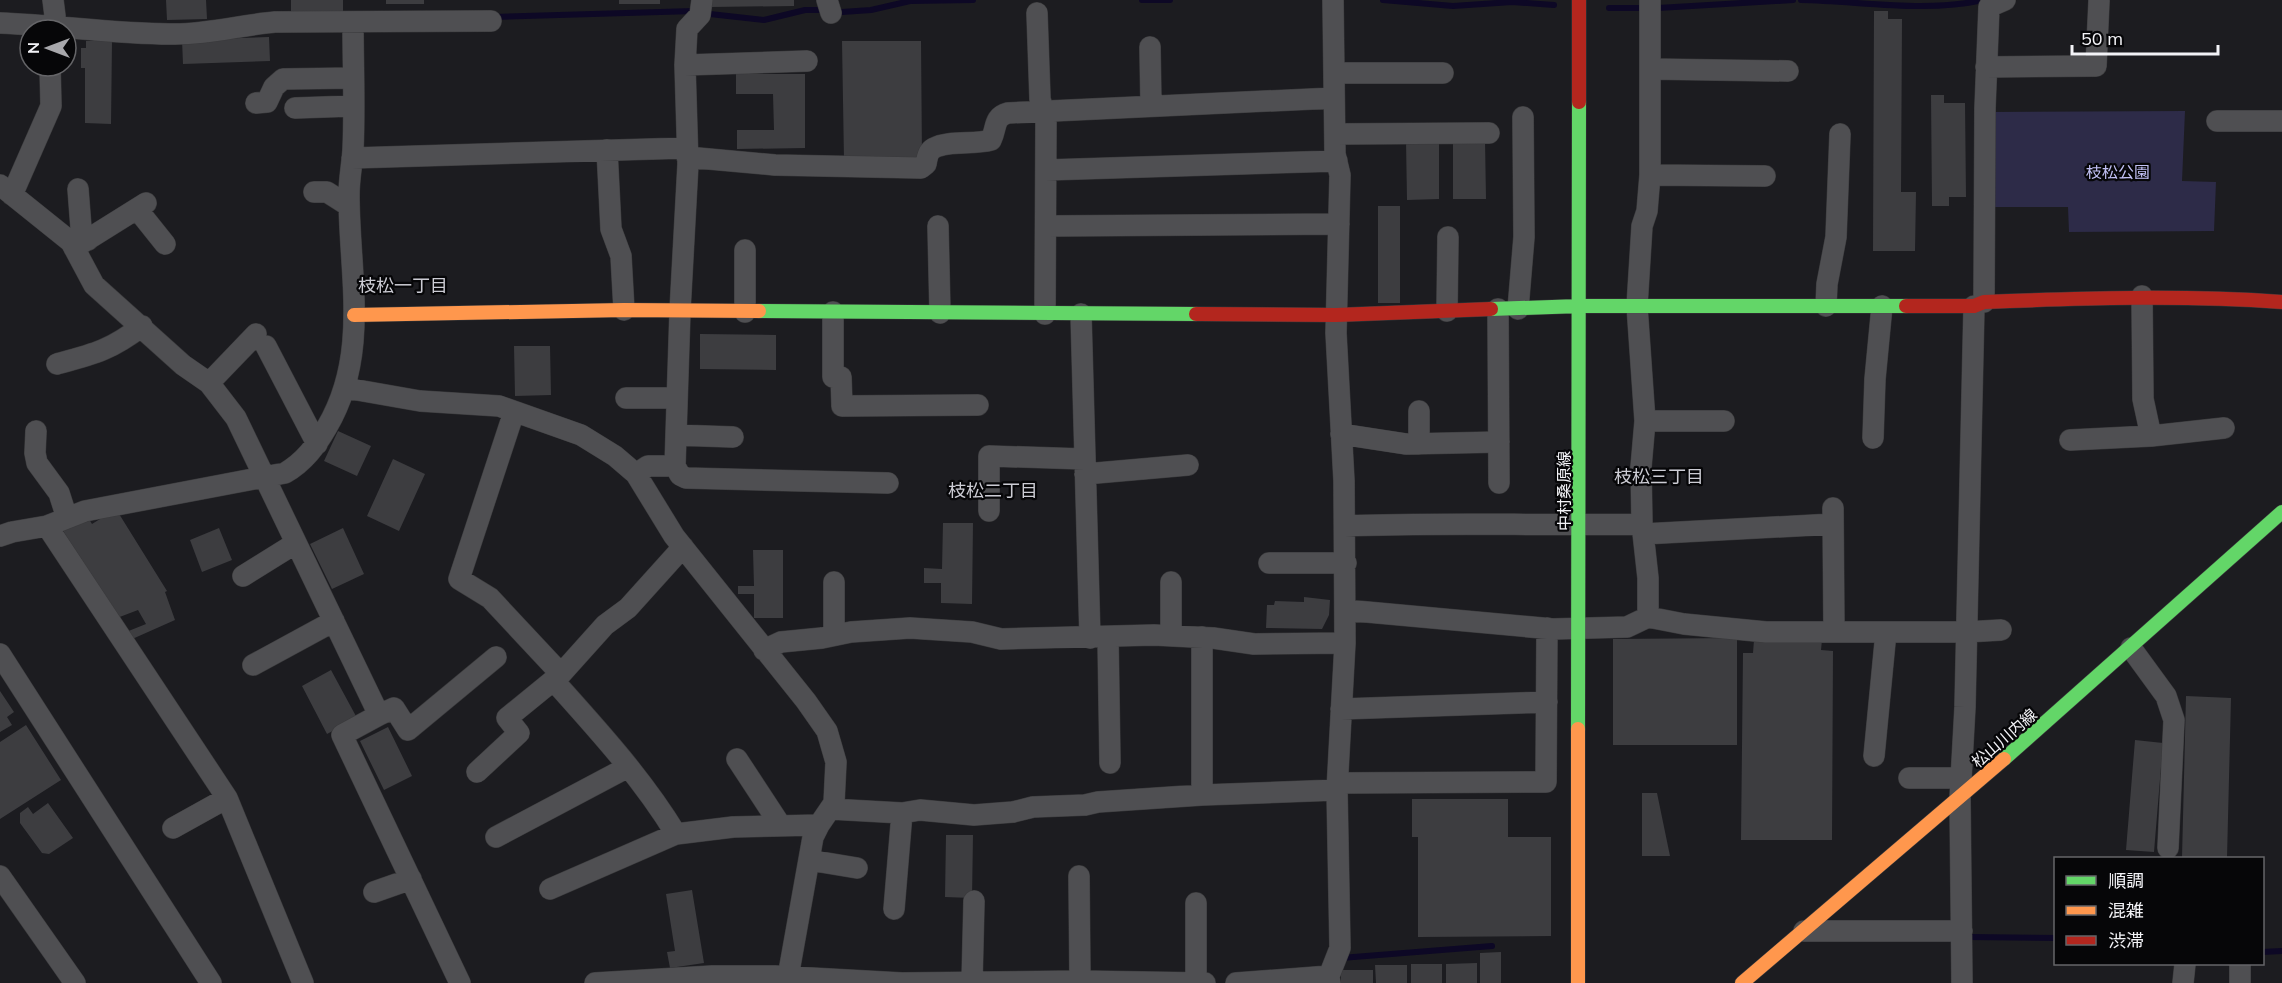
<svg xmlns="http://www.w3.org/2000/svg" width="2282" height="983" viewBox="0 0 2282 983" font-family="Mulish,'Noto Sans JP',sans-serif">
<style>
.green{fill:#2d2b48}
.lines{fill:none;stroke-linecap:round;stroke-linejoin:round}
.stream{stroke:#0d0825;stroke-width:6}
.building{fill:#3d3d40}
.street-casing{stroke:#3a3a3c;stroke-width:22}
.fast-casing{stroke:#3a3a3c;stroke-width:15}
.slow-casing{stroke:#3a3a3c;stroke-width:15}
.jam-casing{stroke:#3a3a3c;stroke-width:15}
.street{stroke:#4f4f52;stroke-width:21}
.fast{stroke:#63d668;stroke-width:14}
.slow{stroke:#ff974d;stroke-width:14}
.jam{stroke:#b3261e;stroke-width:14}
.labels{text-anchor:middle;stroke-width:4.5;stroke-linejoin:round;paint-order:stroke}
.park-label{font-size:16px;fill:#c2c1f5;stroke:#060608}
.street-label{font-size:16px;fill:#f3f3f7;stroke:#060608}
.neighbourhood-label{font-size:18px;fill:#ccccd4;stroke:#060608}
</style>
<rect width="100%" height="100%" fill="#1c1c20"/>
<path class="green" d="M2185 111 2182 181 2216 182 2214 231 2069 232 2068 207H1991L1990 112Z"/>
<g class="lines">
<path class="stream" d="M1142 0H1170
M1383 0 1453 6 1512 2 1554 5
M1801 0C1860 1 1925 13 1983 0
M1609 8H1641
M1658 8 1793 0
M842 12 871 10 910 1 973 0
M710 14 764 20 805 10H819
M494 17 694 11
M1969 937 2056 938
M2262 952 2282 951
M1341 958 1492 946"/>
</g>
<path class="building" d="M166 0H206L207 19 167 20Z
M291 0H343V12H291Z
M386 0H424V4H386Z
M619 0H660V4H619Z
M710 0H794V6L710 7Z
M1874 11H1888V19H1902L1901 192H1916L1915 251H1873Z
M269 37 270 61 183 64 182 40Z
M86 41H112L111 124 85 123V68H81V48H86Z
M842 41H921L922 159 844 160Z
M736 74H805V148L737 149V130H774L773 94H736Z
M1931 95H1944V103H1965L1966 197H1949V206H1932Z
M1406 140H1439V199L1407 200Z
M1453 140H1485L1486 199H1453Z
M1378 206H1400V303H1378Z
M700 334 776 335V370L700 369Z
M514 346H550L551 395 515 396Z
M338 431 371 446 357 476 324 461Z
M393 459 425 474 399 531 367 516Z
M116 509 167 591 165 592 175 620 130 640 126 632 146 624 138 610 117 618 62 529 86 514 92 524Z
M943 523H973L972 604 941 603V583H924V568L942 569Z
M219 528 232 560 202 572 190 540Z
M343 528 364 574 332 589 310 544Z
M753 550H783V618H754V594H738V586H754Z
M1304 597 1330 600 1329 615 1322 629 1266 628 1267 605H1274L1275 601 1304 602Z
M1737 638V745H1613V639Z
M1754 640H1822L1821 650 1833 651 1832 840H1741L1743 653H1753Z
M331 670 357 718 327 734 302 686Z
M0 691 14 712 7 717 12 725 0 732Z
M2186 696 2231 698 2227 858H2182Z
M26 725 61 780 0 819V742Z
M388 727 412 776 384 790 360 741Z
M2135 740 2163 743 2154 852 2126 850Z
M1642 793H1657L1670 856H1642Z
M1412 799H1508V837H1551V936L1418 937V837H1412Z
M48 803 73 838 49 854 42 853 20 823V813L28 807 33 814Z
M946 835H973L972 898 945 897Z
M692 890 704 963 670 968 667 952 675 951 666 894Z
M1501 952V983H1480V953Z
M1477 963V983H1446V964Z
M1411 964H1442V983H1411Z
M1375 965H1407V983H1376Z
M1341 970H1373V983H1341Z"/>
<g class="lines">
<g class="street-casing">
<path id="street" d="M827 0 831 13
M1037 13 1040 99 1046 121 1045 314
M0 23C57 25 113 34 170 34 206 35 240 25 275 22L491 21
M49 30 55 16 53 0
M1150 47 1151 106
M685 65 807 61
M1986 67 2096 66 2099 1
M1650 69 1788 71
M1334 73H1443
M256 103 267 102 274 87 283 79 353 78
M295 108 353 106
M2217 121H2282
M1335 134 1489 133
M607 150 611 229 621 256 624 310
M687 157 775 165 921 168 926 164C927 158 928 151 934 148 948 140 975 145 991 140 997 128 993 117 1008 113L1334 98
M352 158 686 148
M1046 170 1337 161
M1650 175 1765 176
M0 185 71 242 94 285 183 365 209 383 236 418 379 715 342 735 460 983
M78 189 81 228 88 240
M314 192H327L349 206
M12 195 51 106 50 66
M137 209 165 244
M938 226 940 313
M1046 226 1339 224
M74 248 146 203
M745 250V312
M2142 296 2143 399 2151 436
M1984 302 1985 108 1989 7 2005 0
M1826 306 1827 284 1836 237 1840 134
M1498 309 1499 483
M1518 309 1524 237 1523 117
M1447 311 1448 237
M833 312V377H841L842 406 978 405
M1081 314 1090 638
M266 346 317 444
M57 364C94 354 111 350 142 326
M209 383 256 334
M346 388 420 401 499 406 581 435 615 456 636 474 674 536 806 701 827 731 836 762 834 803 819 825 813 837 788 977
M626 398H677
M1419 411V444
M514 412 459 579 490 598 561 674 605 625 628 608 683 547
M1645 421H1724
M36 431 35 453 37 463 59 493 67 518
M1341 434 1406 444 1499 442
M676 435 733 437
M1873 438 1875 379 1882 306
M2070 440 2151 436 2224 428
M675 466 680 475 686 478 888 483
M636 474 648 466H675L680 311 688 164 685 65 687 29 700 15 702 0
M1085 474 1188 465
M1833 508 1834 632
M989 511V456L1084 459
M47 526 227 798 303 983
M1345 526C1444 522 1543 526 1642 524
M1643 534 1833 524
M0 536 12 532 47 526 85 511 285 473C304 462 316 446 327 427 370 354 349 274 349 195 349 179 352 165 353 150 355 107 353 64 353 22
M1269 563H1346
M243 576 296 543
M834 582V635
M1171 582V636
M1345 610 1553 629 1627 627 1648 617 1684 624 1766 632H1966L2001 630
M1648 617V578L1642 524 1641 467 1645 421 1637 306 1642 226 1647 211 1650 175V0
M1108 637 1110 763
M1202 637V795
M2131 648 2166 696 2174 720 2168 848
M764 650 781 642 822 638 851 632 910 628 972 632 1001 639 1154 635 1213 638 1254 644 1345 643
M0 654 211 983
M253 665 334 621
M554 681C597 729 642 778 676 834
M1341 709 1547 702
M379 715 394 708 408 730 496 657
M1874 756 1886 632
M737 759 781 826
M477 772 519 733 507 718 561 674
M1909 778H1961
M1338 783 1546 782 1547 628
M830 809 902 813 920 810 974 815 1013 812 1033 807 1085 805 1098 802 1202 795 1337 790
M173 828 227 798
M496 837 628 767
M809 860 857 868
M0 876 75 983
M1079 876 1080 981
M550 889 676 834 733 827 819 825
M374 892 411 879
M1196 903V981
M894 909 902 813
M1804 931H1962
M972 982 974 901
M595 983 712 976H775L902 983 1080 981 1205 983
M1236 983 1329 976
M1330 983 1329 976 1340 948 1337 790 1345 643 1344 481 1336 333 1340 175 1335 154 1333 0
M1962 983 1960 798 1965 707 1974 306
M2183 983 2185 964
M2240 983V964"/>
</g>
<g class="fast-casing">
<path id="fast" d="M1491 309 1580 306H1906
M759 311 1196 314
M1578 729 1579 102
M2004 759 2282 512"/>
</g>
<g class="slow-casing">
<path id="slow" d="M354 315 624 310 759 311
M1578 983V729
M1742 983 2004 759"/>
</g>
<g class="jam-casing">
<path id="jam" d="M1579 102V0
M1906 306H1974L1984 302C2084 298 2183 295 2282 302
M1196 314 1336 315 1491 309"/>
</g>
<use href="#street" class="street"/>
<use href="#fast" class="fast"/>
<use href="#slow" class="slow"/>
<use href="#jam" class="jam"/>
</g>
<g class="labels">
<g class="park-label">
<text x="2118" y="178">枝松公園</text>
</g>
<g class="street-label">
<text transform="translate(1564 491) rotate(-90)" y="6">中村桑原線</text>
<text transform="translate(2004 738) rotate(-41)" y="6">松山川内線</text>
</g>
<g class="neighbourhood-label">
<text x="403" y="292">枝松一丁目</text>
<text x="1659" y="483">枝松三丁目</text>
<text x="993" y="497">枝松二丁目</text>
</g>
</g>
<rect x="2054" y="857" width="210" height="108" fill="#060608" stroke="#656568" stroke-width="1.5"/>
<rect x="2066" y="876" width="30" height="9" fill="#63d668" stroke="#656568" stroke-width="1.5"/>
<text x="2108" y="887" font-size="18" fill="#f3f3f7">順調</text>
<rect x="2066" y="906" width="30" height="9" fill="#ff974d" stroke="#656568" stroke-width="1.5"/>
<text x="2108" y="917" font-size="18" fill="#f3f3f7">混雑</text>
<rect x="2066" y="936" width="30" height="9" fill="#b3261e" stroke="#656568" stroke-width="1.5"/>
<text x="2108" y="947" font-size="18" fill="#f3f3f7">渋滞</text>
<g transform="translate(48 48) rotate(270)"><circle r="28" fill="#060608" stroke="#656568" stroke-width="1.5"/>
<path d="M0-4.5L10 22L0 15L-10 22Z" fill="#a8a8ac"/>
<text y="-9" font-size="16" font-weight="bold" text-anchor="middle" fill="#f3f3f7">N</text>
</g>
<path d="M2072 45v9h146v-9" fill="none" stroke="#f3f3f7" stroke-width="3"/>
<text x="2081" y="45" font-size="18" fill="#f3f3f7" stroke="#060608" stroke-width="4.5" paint-order="stroke">50 m</text>
</svg>
